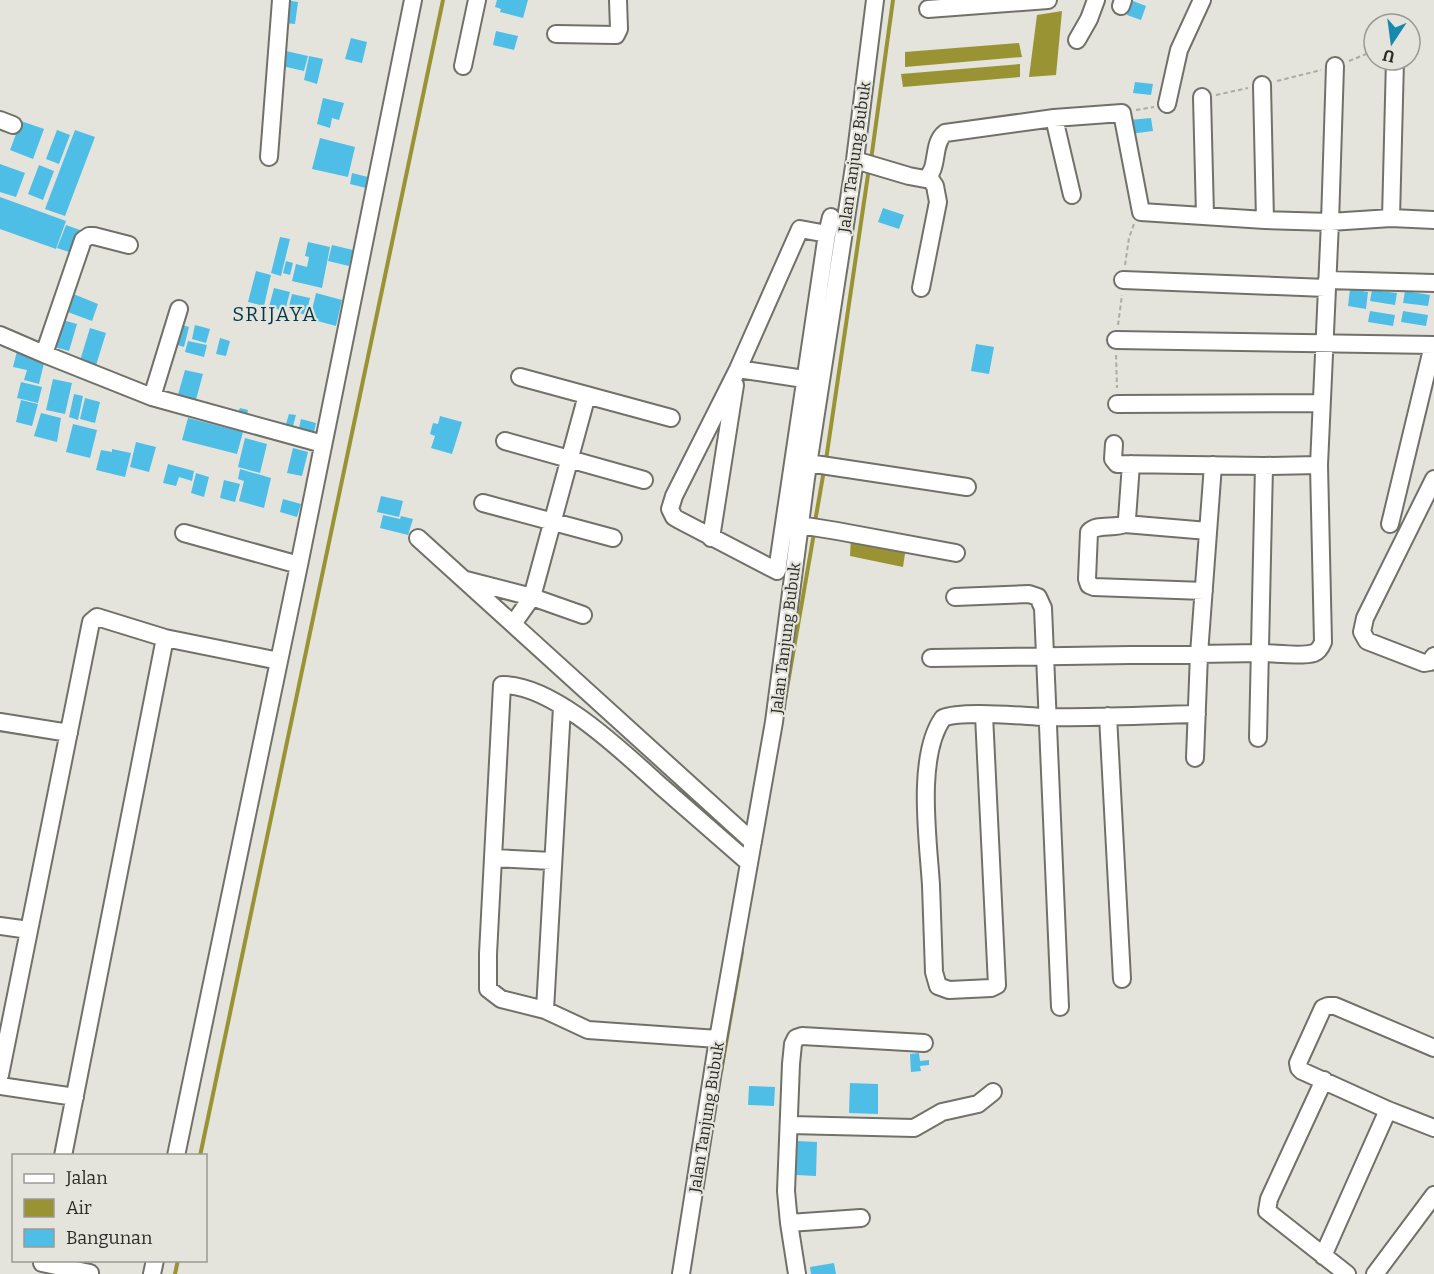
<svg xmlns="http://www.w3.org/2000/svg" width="1434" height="1274" viewBox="0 0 1434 1274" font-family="Bitter,serif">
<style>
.water{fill:#999334}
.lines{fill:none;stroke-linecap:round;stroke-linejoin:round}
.stream{stroke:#999334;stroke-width:4}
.building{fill:#4ebee7}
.minor-casing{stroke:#71716a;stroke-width:20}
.path{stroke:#acaca6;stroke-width:2;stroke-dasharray:4.5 3;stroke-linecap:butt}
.minor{stroke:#fff;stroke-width:16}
.labels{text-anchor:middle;stroke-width:4.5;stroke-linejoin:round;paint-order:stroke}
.street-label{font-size:16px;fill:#2a2a27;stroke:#e4e4dc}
.quarter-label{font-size:20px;letter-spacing:1.5px;fill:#013849;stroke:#e4e4dc}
</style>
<rect width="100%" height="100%" fill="#e4e4dc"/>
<path class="water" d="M1062 11 1056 75 1029 77 1037 15Z
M1019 43 1022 57 905 67V52Z
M1020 64V77L903 87 901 74Z
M851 536 906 547 903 567 850 556Z"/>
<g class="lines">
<path class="stream" d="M871 160 893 0
M826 460 869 168
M815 522 824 470
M785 700 814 533
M721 1072 742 952
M200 1156 443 0
M175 1274 178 1260"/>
</g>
<path class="building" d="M286 0 298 2 295 24 284 23Z
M497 0H528L523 18 500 12 501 9 495 7Z
M1133 1 1146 6 1141 20 1127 15Z
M496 31 518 36 514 50 493 45Z
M351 38 367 42 362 63 345 59Z
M286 51 308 56 304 71 282 66Z
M309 56 323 59 317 84 304 80Z
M1135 82 1153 84 1151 95 1133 93Z
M323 98 344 103 339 120 332 118 330 128 317 124Z
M1151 118 1153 131 1130 134 1129 120Z
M21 121 44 129 33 159 10 150Z
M57 130 70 135 59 164 46 159Z
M75 130 95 137 65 216 45 209Z
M320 138 355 147 348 177 312 169Z
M0 164 25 173 16 197 0 192Z
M39 165 54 171 43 200 28 194Z
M352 173 368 177 366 188 350 184Z
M0 197 66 221 56 249 0 229Z
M883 208 904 215 899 229 878 222Z
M66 225 80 230 72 253 57 248Z
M280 237 290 239 281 276 271 273Z
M308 242 330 247 322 288 292 281 296 264 307 267 309 257 305 256Z
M332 245 353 250 349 266 328 261Z
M286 261 293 263 290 275 283 273Z
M256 271 271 275 264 306 248 302Z
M274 288 290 292 285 311 269 307Z
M1350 289 1368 292 1366 309 1348 306Z
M1372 290 1397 293 1395 305 1370 301Z
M1405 291 1430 295 1428 306 1403 303Z
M71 293 98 304 92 321 65 311Z
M316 293 342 300 336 326 310 319Z
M292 294 310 298 306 315 288 310Z
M1370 311 1395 315 1393 326 1368 322Z
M1403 311 1428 315 1426 326 1401 322Z
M59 319 77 324 69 351 51 346Z
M176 323 189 327 184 347 171 343Z
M195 325 210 329 206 343 192 339Z
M90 328 106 333 94 372 78 367Z
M220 338 230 341 226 356 216 354Z
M188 341 207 345 204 357 185 352Z
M976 344 994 347 989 374 971 371Z
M17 351 45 359 39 384 24 380 27 370 13 367Z
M185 370 203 374 195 403 177 398Z
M53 379 72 383 65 414 46 410Z
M21 382 42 387 38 403 17 398Z
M74 394 83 396 78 420 69 417Z
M85 398 100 402 95 423 80 419Z
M21 400 38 404 32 426 16 422Z
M240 408 248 410 247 415 238 412Z
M41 413 61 418 57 442 34 436Z
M289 414 296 415 293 426 286 424Z
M440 416 462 422 452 454 431 448 435 436 430 434 433 423 438 424Z
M188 418 243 432 237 454 182 440Z
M301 419 316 423 313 437 298 433Z
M73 424 97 430 90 458 66 452Z
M245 438 267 444 260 473 238 467Z
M136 442 156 447 149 472 130 467Z
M293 448 308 452 302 476 287 473Z
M112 449 131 453 125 477 96 470 101 450 112 452Z
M168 464 194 471 192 481 179 477 176 486 163 483Z
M240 469 271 478 264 508 239 501 244 481 238 479Z
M196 473 209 477 204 497 191 493Z
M224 480 240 484 235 502 220 498Z
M381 496 403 501 399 517 377 512Z
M283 499 301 504 297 517 280 512Z
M383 515 400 519 401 516 413 519 408 535 380 528Z
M919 1053 920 1061 929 1060V1065L920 1066 921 1071 911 1072 910 1054Z
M850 1083 878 1084V1114L849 1113Z
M749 1086 775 1087 774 1106 748 1105Z
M797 1141 817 1142 816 1176 796 1175Z
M834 1263 836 1274H811L810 1267Z"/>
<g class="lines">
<g class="minor-casing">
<path id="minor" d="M1121 6 1123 0
M928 9 1048 0
M556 34 616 35 619 29 618 0
M1077 40 1089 19 1096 0
M463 66 477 0
M1262 85 1265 220
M1202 97 1205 215
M1167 104 1179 50 1202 0
M1054 118 1072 195
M0 120 13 125
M269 157 281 0
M855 160 909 176 925 179C940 169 931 144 945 133L1054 118 1122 113 1141 212 1265 220 1330 222 1335 66
M1391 218 1395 60
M800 229 827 234 777 571 679 520 674 517 670 509 674 496 738 369Z
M827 234 831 217
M1123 280 1326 288
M1327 280 1434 283
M921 288 938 202 935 186 929 177
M0 335 44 354 152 397 323 444
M1116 340 1434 345
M44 354 83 240 89 236H94L129 245
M738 369 804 379
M520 377 671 418
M152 397 179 309
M1117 404 1321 403
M505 441 644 480
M1114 444 1113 459 1117 464 1264 466 1319 465
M808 463 967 487
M1131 464 1127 519 1125 524C1114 529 1097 523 1089 532L1087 579 1089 585 1094 587 1204 591
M1434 479 1365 618 1362 632 1367 641 1424 663 1430 662 1434 656
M483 503 613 538
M1125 524 1208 531
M1390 524 1433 345
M800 525 837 531 956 553
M184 533 299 565
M418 538 753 842
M711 538 735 385
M466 580 532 597 583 615
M955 597 1029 594 1038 597 1043 608 1060 1007
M513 624 532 597 587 395
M931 658 1261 653C1275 653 1301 657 1314 653 1319 651 1321 647 1323 642L1319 465 1330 222 1391 218 1434 220
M984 715 997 985 991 988 949 990 938 986 934 972C933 943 932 914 931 885 928 839 916 756 943 718 962 710 1021 716 1044 717 1095 718 1146 715 1197 714
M1108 716 1122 979
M0 722 69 733
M1258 738 1264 466
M1195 758 1199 654 1213 465
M493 858 552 861
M0 926 29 930
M545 1010 562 707
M718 1039 588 1030 545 1010 501 999 488 989V954L502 685C554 684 625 754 662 787 691 812 720 838 749 863
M1434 1048 1335 1006H1328L1323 1008 1298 1063 1299 1068 1302 1071 1388 1110 1434 1128
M0 1075 91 622 97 617 165 638 279 661
M1324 1080 1269 1199 1267 1211 1347 1274
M0 1086 75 1097
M790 1125 914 1128 942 1112 978 1104 993 1092
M63 1156 165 638
M176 1156 299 565 413 0
M789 1223 861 1218
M1323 1256 1388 1110
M42 1263 90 1273
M152 1274 155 1260
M681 1274 718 1039 774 722 806 478 855 160 875 0
M797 1274 789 1223 786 1191 791 1064 793 1044 796 1038 802 1036 924 1043
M1375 1274 1434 1195"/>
</g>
<path class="path" d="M1349 61 1374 51
M1277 81 1321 70
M1216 95 1248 88
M1136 110 1154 107
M1125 265 1129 238 1134 224
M1118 325 1122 295
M1116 355 1117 388"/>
<use href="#minor" class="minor"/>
</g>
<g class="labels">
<g class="street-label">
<text transform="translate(854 157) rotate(-82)" y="6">Jalan Tanjung Bubuk</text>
<text transform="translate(785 638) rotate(-83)" y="6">Jalan Tanjung Bubuk</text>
<text transform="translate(706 1117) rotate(-81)" y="6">Jalan Tanjung Bubuk</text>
</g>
<g class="quarter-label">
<text x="275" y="321">SRIJAYA</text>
</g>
</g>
<rect x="12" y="1154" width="195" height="108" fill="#e4e4dc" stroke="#9a9a94" stroke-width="1.5"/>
<rect x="24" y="1174" width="30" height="9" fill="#ffffff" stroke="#9a9a94" stroke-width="1.5"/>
<text x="66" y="1184" font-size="18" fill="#2a2a27">Jalan</text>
<rect x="24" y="1199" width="30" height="18" fill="#999334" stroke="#9a9a94" stroke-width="1.5"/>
<text x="66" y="1214" font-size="18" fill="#2a2a27">Air</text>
<rect x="24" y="1229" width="30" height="18" fill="#4ebee7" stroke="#9a9a94" stroke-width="1.5"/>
<text x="66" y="1244" font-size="18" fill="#2a2a27">Bangunan</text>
<g transform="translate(1392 42) rotate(193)"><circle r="28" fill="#e4e4dc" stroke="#9a9a94" stroke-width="1.5"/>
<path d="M0-4.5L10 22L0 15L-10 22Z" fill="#168aae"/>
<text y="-9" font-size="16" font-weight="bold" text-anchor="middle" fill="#2a2a27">U</text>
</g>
</svg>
